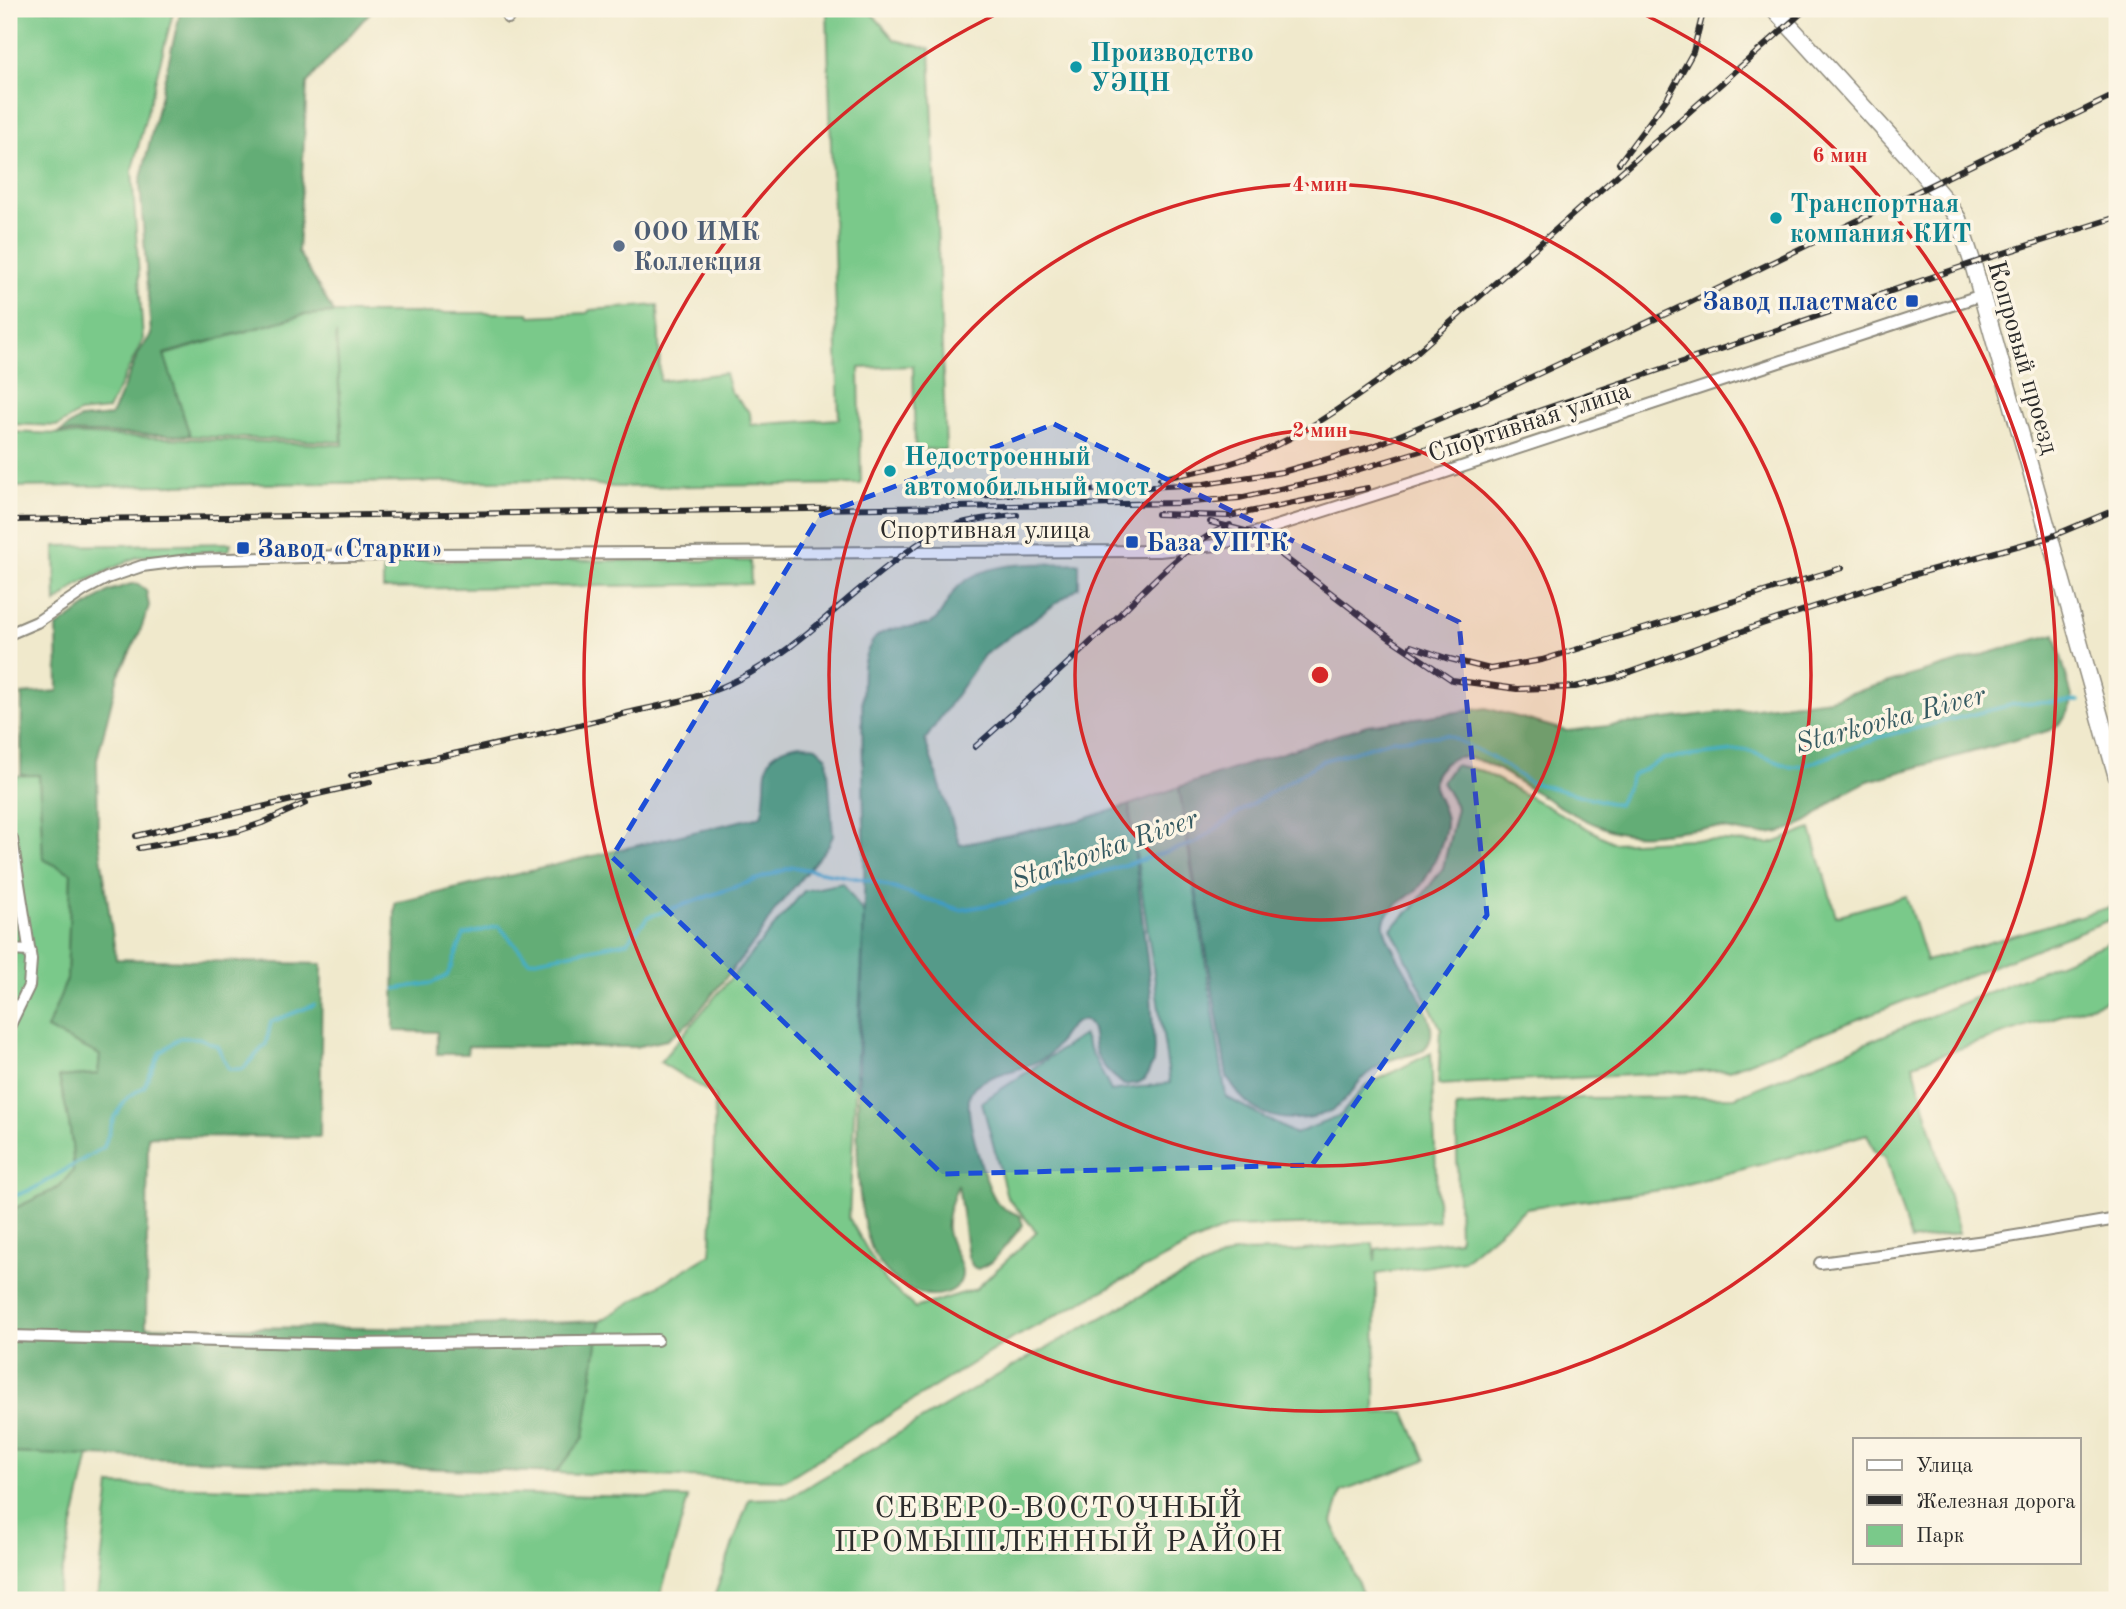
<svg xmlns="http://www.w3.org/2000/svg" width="2126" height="1609" viewBox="0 0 2126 1609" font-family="'Old Standard TT',serif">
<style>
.green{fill:#7ac98a;stroke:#527a5a;stroke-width:2}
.forest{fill:#63ad76;stroke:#476c50;stroke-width:2}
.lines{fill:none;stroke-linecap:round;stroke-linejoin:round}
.stream{stroke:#45aec5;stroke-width:3.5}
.street-casing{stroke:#8e8a7c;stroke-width:14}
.secondary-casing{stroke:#8e8a7c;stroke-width:19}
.street{stroke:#fff;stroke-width:10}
.secondary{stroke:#fff;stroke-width:16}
.rail-casing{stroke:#2b2b2b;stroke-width:6}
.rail{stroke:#fcf5e5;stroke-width:3.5;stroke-dasharray:10;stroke-linecap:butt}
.marked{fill:#1d4ed8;fill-opacity:0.2;stroke:#1d4ed8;stroke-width:5;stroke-dasharray:14 9;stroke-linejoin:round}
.ring{fill:none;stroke:#d62828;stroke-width:3.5}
.culture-dot{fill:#0f9aa8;stroke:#fcf5e5;stroke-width:2.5}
.service-dot{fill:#5c6f8a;stroke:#fcf5e5;stroke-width:2.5}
.transit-dot{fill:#1a4fb4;stroke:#fcf5e5;stroke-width:2.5}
.labels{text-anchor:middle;stroke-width:7;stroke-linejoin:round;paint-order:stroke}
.culture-label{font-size:26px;font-weight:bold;fill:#0d838f;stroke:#fcf5e5;text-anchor:start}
.service-label{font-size:26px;font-weight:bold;fill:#4e5e75;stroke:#fcf5e5;text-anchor:start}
.transit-label{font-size:26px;font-weight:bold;fill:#164399;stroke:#fcf5e5;text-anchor:start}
.street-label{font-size:26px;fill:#2b2b2b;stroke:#fcf5e5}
.water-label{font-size:28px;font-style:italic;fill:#345961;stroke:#fcf5e5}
.quarter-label{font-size:30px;letter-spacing:2px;fill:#2b2b2b;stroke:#fcf5e5}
.centre{fill:#d62828;stroke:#fcf5e5;stroke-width:3.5}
.ring-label{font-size:21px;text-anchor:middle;font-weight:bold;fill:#d62828;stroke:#fcf5e5;stroke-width:7;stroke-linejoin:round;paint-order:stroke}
</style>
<rect width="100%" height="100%" fill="#fcf5e5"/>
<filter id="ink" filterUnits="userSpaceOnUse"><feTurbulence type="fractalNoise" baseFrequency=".0143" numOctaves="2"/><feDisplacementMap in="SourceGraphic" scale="14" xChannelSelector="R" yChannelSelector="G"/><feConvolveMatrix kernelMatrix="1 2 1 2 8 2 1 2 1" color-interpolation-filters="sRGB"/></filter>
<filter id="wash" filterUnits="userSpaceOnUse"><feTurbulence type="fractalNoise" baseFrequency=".00686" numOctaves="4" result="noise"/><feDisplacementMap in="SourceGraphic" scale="28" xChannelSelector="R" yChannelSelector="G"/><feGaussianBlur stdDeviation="1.57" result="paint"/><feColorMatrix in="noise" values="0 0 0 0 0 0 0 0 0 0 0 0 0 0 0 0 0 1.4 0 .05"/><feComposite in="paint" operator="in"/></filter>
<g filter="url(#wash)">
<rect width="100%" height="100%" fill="#f0e9cc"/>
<path class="green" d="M9 9H174L132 170 143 340 108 410 79 413 58 426 9 424Z
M827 9H868L895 40 930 49 946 450 915 449 913 366 859 368 861 484 613 487 564 480 9 487V432L343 445 336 333 342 442 190 436 164 355 303 315 335 313H529L530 316 587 313 590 310 658 305 660 381 725 373 730 391 750 413 751 425 839 419Z
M231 543 229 550 137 557 77 585 56 603 55 546Z
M383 560 750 561 751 584 383 589Z
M1454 765 1482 771 1614 843 1692 839 1770 844 1811 829 1836 916 1906 896 1926 961 2117 905V917L1729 1070 1438 1085 1441 1029 1391 928 1412 909 1443 868 1457 808 1442 782Z
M39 775 43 858 71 872 67 979 47 1029 100 1055 98 1074 59 1077C66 1108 74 1138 73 1171L58 1188 9 1211V776Z
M1179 787 1226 1097 1295 1134 1340 1116 1365 1086 1431 1053 1438 1221 1229 1227 1194 1242 1008 1341 785 1480 556 1473 584 1437 600 1321 711 1254 715 1096 660 1062 804 891 843 883 864 914 849 1218 885 1281 915 1308 976 1289 1037 1232 1007 1197 982 1102 1083 1035 1111 1091 1170 1083 1129 805Z
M2117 939V997L1913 1064 1959 1233 1911 1241 1885 1156 1875 1152 1867 1134 1785 1158 1668 1189 1526 1208 1463 1261 1376 1274 1375 1413 1405 1412 1426 1460 1341 1492 1332 1522 1365 1600H713L749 1499 788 1498 1017 1364 1148 1292 1234 1252 1295 1251 1373 1243 1375 1261 1376 1249 1459 1240 1456 1107 1583 1098 1735 1097Z
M9 1453 89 1455 56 1600H9Z
M110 1485 688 1498 659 1600H97Z"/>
<path class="forest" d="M181 9H373L307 83 298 252 334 313 303 315 164 354 190 436 60 432 79 419 111 416 139 352 151 335 140 183Z
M1079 563V587L984 655 925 740 960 845 1081 820 1129 805 1151 993 1154 1048 1153 1063 1145 1079 1138 1083 1124 1085C1113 1076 1103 1068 1097 1055 1091 1043 1097 1027 1084 1020 1063 1022 1062 1046 1046 1057 1025 1071 996 1071 975 1086 971 1091 969 1094 969 1101 967 1121 985 1185 997 1202 1003 1211 1012 1211 1020 1216L1023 1225 992 1262 978 1269 973 1267 968 1257 958 1184C953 1199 945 1215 947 1230 948 1247 971 1268 958 1285 950 1296 931 1297 919 1293 898 1287 879 1267 871 1247 855 1204 857 1140 858 1095 860 1028 863 961 864 894 866 818 860 742 863 666 870 635 880 628 912 627 919 626 927 626 933 622 944 614 948 596 958 587 987 558 1042 565 1079 563Z
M131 584H138L146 590 149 606 139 634 118 676 97 759 98 834 116 959 322 964 320 1137 148 1136 146 1327 388 1328 600 1321 584 1437 556 1473 9 1453V1211L58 1188 73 1171C74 1138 66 1108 59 1077L98 1074 100 1055 47 1029 67 979 71 873 43 859 39 775H21L22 694 58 691 57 627 109 591Z
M2055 634 2072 697C2071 713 2064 721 2051 730L1868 781C1855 787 1843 793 1832 802 1822 810 1814 819 1802 824 1786 833 1764 836 1746 833 1734 831 1721 827 1709 828 1675 829 1644 841 1610 830 1582 821 1554 803 1530 789 1509 777 1484 756 1458 757 1451 758 1445 763 1440 768 1423 786 1445 801 1446 821 1447 831 1442 842 1439 851 1434 863 1429 874 1422 884 1413 897 1382 908 1384 926 1388 956 1453 1025 1424 1049 1418 1055 1408 1055 1400 1057 1387 1060 1377 1067 1367 1074 1357 1082 1352 1093 1343 1102 1331 1114 1311 1119 1294 1119 1262 1119 1243 1105 1227 1077L1179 787 1367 725 1486 708 1567 731 1830 699Z
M800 744 816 747 827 757 833 835 829 845 775 910 757 939 691 1021 667 1040 635 1047 468 1046 467 1054H437V1032L394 1031 395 903 761 816C772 780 751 752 800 744Z"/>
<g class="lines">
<path class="stream" d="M2116 692H2117
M395 989 432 983 447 976 464 935 499 926 529 961 627 942 648 917 793 867 872 881 960 910 1007 902 1195 843 1247 807 1322 761 1392 740 1447 735 1493 758 1529 782 1618 805 1632 776 1663 759 1746 750 1791 767 1812 763 1880 737 2015 704 2079 701
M9 1198 33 1189 104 1147 114 1117 128 1097 144 1087 160 1053 179 1038H199L217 1046 229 1069H243L266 1044 271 1022 314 1005"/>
</g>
</g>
<g filter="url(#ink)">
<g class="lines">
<g class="street-casing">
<path id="street" d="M508 18 509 9
M9 634 37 622 86 589 107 578 142 566 189 560 423 554 1159 551 1217 545 1428 478 1982 295
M9 950 30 951
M9 1027 29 986 31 960 12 839
M1820 1263 1985 1241 2117 1219
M9 1336 355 1344 657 1340"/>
</g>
<g class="secondary-casing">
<path id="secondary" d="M1774 9 1907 155 1949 205 1958 219 1973 264 2117 777"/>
</g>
<use href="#street" class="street"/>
<use href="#secondary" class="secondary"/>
<g class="rail-casing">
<path id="rail" d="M1619 163 1668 97 1693 52 1704 9
M1160 479C1185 473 1214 469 1238 461 1302 439 1355 398 1409 359L1806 9
M954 497 1204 484 1282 472 1374 446 1474 404 1691 302 2117 94
M1157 514 1229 516 1368 488
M9 520 955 507 1181 503 1239 498 1330 478 1427 449 1985 259 2117 217
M1210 522 1253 533 1391 639 1452 680 1517 689 1575 687 1614 678 1762 624 1905 577 2050 537 2117 509
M1411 646 1446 658 1490 669 1542 660 1842 568
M975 747C1019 708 1063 668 1106 628 1139 596 1188 540 1230 525
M351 776C441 757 530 738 619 715 656 706 696 700 731 683 791 655 835 607 887 567 907 552 926 536 950 527 971 519 994 517 1017 515
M136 836 370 782
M139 848 238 831 262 823 306 803"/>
</g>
<use href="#rail" class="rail"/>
</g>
</g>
<path class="marked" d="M1054 424 1459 622 1487 915 1312 1165 942 1174 612 857 819 516Z"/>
<circle cx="1320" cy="675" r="245" fill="#d62828" fill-opacity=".12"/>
<g class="ring">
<circle cx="1320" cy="675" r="245"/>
<circle cx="1320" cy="675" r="491"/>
<path d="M1637 11A736 736 0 1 1 1003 11"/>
</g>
<g class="culture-dot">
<circle cx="1076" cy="67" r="7"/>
<circle cx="1776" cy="218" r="7"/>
<circle cx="890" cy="471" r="7"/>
</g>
<circle class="service-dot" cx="619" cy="246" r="7"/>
<g class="transit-dot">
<rect x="1905" y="294" width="14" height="14" rx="3.5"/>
<rect x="1125" y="535" width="14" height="14" rx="3.5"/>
<rect x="236" y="541" width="14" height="14" rx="3.5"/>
</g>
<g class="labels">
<g class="culture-label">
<text x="1090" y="61">Производство<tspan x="1090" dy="30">УЭЦН</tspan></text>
<text x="1790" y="212">Транспортная<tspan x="1790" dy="30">компания КИТ</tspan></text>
<text x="904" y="465">Недостроенный<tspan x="904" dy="30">автомобильный мост</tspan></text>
</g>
<g class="service-label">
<text x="633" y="240">ООО ИМК<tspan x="633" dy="30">Коллекция</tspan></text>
</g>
<g class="transit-label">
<text x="1898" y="310" text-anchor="end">Завод пластмасс</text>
<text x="1146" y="551">База УПТК</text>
<text x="257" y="557">Завод «Старки»</text>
</g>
<g class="street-label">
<text transform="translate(2024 357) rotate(74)" y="9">Копровый проезд</text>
<text transform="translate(1529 421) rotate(-18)" y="9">Спортивная улица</text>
<text x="985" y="538">Спортивная улица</text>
</g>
<g class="water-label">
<text transform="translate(1890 718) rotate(-15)" y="10">Starkovka River</text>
<text transform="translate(1104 848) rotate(-19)" y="10">Starkovka River</text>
</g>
<g class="quarter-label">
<text x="1059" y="1517">СЕВЕРО-ВОСТОЧНЫЙ<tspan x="1059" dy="34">ПРОМЫШЛЕННЫЙ РАЙОН</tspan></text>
</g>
</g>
<circle cx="1320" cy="675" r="10" class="centre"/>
<g class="ring-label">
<text x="1840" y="162">6 мин</text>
<text x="1320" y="191">4 мин</text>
<text x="1320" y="437">2 мин</text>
</g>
<rect width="2126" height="1609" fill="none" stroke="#fcf5e5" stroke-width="35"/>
<rect x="1853" y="1438" width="228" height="126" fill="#fcf5e5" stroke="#a8a49b" stroke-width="2"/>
<rect x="1867" y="1460" width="35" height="10" fill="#ffffff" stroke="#a8a49b" stroke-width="2"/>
<text x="1916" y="1472" font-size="21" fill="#2b2b2b">Улица</text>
<rect x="1867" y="1495" width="35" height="10" fill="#2b2b2b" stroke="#a8a49b" stroke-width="2"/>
<text x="1916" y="1508" font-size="21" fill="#2b2b2b">Железная дорога</text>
<rect x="1867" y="1525" width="35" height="21" fill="#7ac98a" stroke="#a8a49b" stroke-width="2"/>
<text x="1916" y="1542" font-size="21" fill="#2b2b2b">Парк</text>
</svg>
